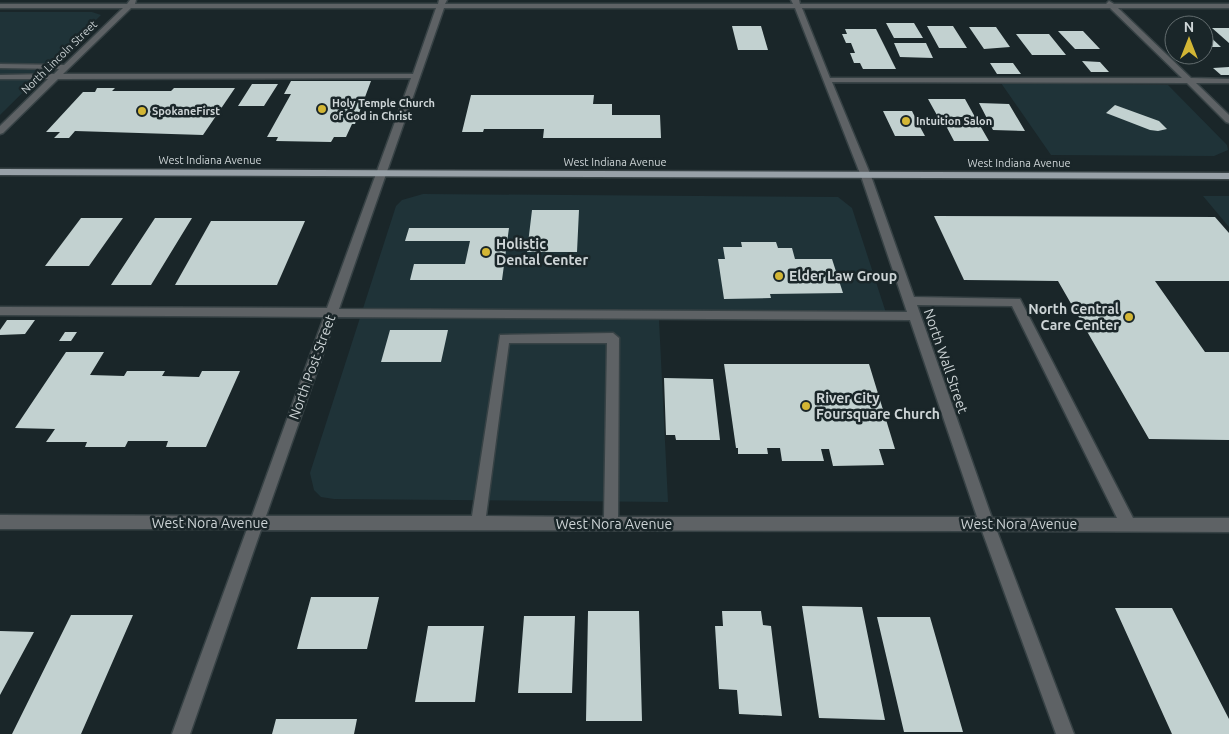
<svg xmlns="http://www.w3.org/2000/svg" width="1229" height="734" viewBox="0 0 1229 734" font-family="Ubuntu,sans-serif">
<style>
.built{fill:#1f3338}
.building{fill:#c2d1d0}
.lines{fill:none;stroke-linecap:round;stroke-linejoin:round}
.minor-casing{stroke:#374245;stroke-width:3}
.major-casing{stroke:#374245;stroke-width:3}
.minor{fill:#5e6265;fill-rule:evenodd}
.major{fill:#98a1a8;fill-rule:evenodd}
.poi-dot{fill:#d3b635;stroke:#1a2629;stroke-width:2}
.labels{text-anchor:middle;stroke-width:5;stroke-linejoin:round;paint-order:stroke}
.far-street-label{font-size:11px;fill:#cdd4d6;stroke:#1a2629}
.far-poi-label{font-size:11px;font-weight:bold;fill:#cdd4d6;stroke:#1a2629;text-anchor:start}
.poi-label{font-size:14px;font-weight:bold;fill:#cdd4d6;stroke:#1a2629;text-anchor:start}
.street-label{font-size:14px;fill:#cdd4d6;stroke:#1a2629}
</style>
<rect width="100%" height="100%" fill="#1a2629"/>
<path class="built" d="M0 12H92L101 15 0 115Z
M1001 83 1168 85 1227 145 1228 150 1214 156 1051 155Z
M423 194 838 197 852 208 888 319 659 320 668 502 334 499 321 497 314 490 310 473 396 206 402 200Z
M1203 196H1229V227Z"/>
<path class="building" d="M886 23H914L923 38H894Z
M732 26H761L768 50H738Z
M927 26H953L967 48H939Z
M969 27H996L1010 47 984 49Z
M1212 28H1229V43Z
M845 29H876L896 69H863L860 63H854L850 53H855L851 43H846L842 34H847Z
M1058 31H1083L1100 49H1075Z
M1204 31 1221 47H1204Z
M1016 34H1049L1066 55H1032Z
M894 43H926L933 58 900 57Z
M1082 61 1100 62 1109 72H1091Z
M990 63H1013L1021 74H997Z
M1229 67V75H1221L1213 68Z
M291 81H371L355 124H352L346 137H334L331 142 276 141 278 137H267L291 94H284Z
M252 84H278L264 106H238Z
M97 88H115L112 91H171L174 88H235L203 135 75 131 69 138H54L60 132H46L83 92H95Z
M471 95H594L593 104H612V115H660L661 138H543L544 129H484L483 132H462Z
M928 99H965L975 117H938Z
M979 103 1009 104 1025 131 993 130Z
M1115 105 1159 121 1167 129 1158 131 1150 130 1106 113Z
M883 111H912L915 117H922L926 125H919L925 136H895Z
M944 122H978L989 141H954Z
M532 210H579L577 252H527Z
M934 216 1215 217 1229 233V281H1155L1205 352H1229V440L1149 439 1058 281 964 280Z
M81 218H123L89 266H45Z
M155 218H192L151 285H111Z
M211 221H305L277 285H175Z
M409 228H509L502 280H410L414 264H465L470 241H405Z
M741 242H776L778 248H792L795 259H832L843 293 770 294 771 298 724 299 718 259H725L723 247H742Z
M7 320H35L25 334 0 335V330Z
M390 330H448L441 362H381Z
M65 332H77L71 341H59Z
M66 352H104L90 375 124 376 127 371H165L162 376 199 377 202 371H240L206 447H166L168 441H128L125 447H85L87 442H46L55 429 15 428Z
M724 364H869L895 449H879L884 465 833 466 829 449H821L824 461H782L780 448H767L768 454H738V448H736Z
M664 378 713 379 720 440H676L675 435H666Z
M311 597H379L367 649H297Z
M802 606 862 607 885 720 819 718Z
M1115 608H1172L1229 719V734H1172Z
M588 611H639L642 721H586Z
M722 611H761L763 625 771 626 782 716 739 714 737 690 719 689 715 626H723Z
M71 615H133L81 734H12Z
M524 616H575L572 693H518Z
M877 617H930L963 732H904Z
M428 626H484L475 702H415Z
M0 631 34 632 0 695Z
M276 719H357L354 734H272Z"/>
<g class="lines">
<g class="minor-casing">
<path id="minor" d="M130 0H136L135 4H438L439 0H447L445 4H793L791 0H799L800 4H1106L1109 1 1114 4H1229V8H1118L1191 78 1229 79V83H1196L1229 115V123L1226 122 1187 83 832 82 871 176 914 297 1020 299 1133 518H1229V532L997 531 1074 734H1056L982 531 261 530 190 734H172L247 529H0V515L252 516 324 317 0 315V307L327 308 411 78 58 79 3 133 0 134V126L48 79H0V75L54 74 59 69 0 68V64L64 65 123 8H0V4H127ZM131 8H436L413 74H63ZM444 8H795L861 176 907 312 339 309ZM802 8H1110L1182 78H830ZM917 305 1012 306 1117 518H992ZM336 317 910 320 977 517H618L619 338 613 333 500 335 472 516H266ZM509 343H607L604 517 486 516Z"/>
</g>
<g class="major-casing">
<path id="major" d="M0 169 1229 173V179L0 175Z"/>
</g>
<use href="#minor" class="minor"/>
<use href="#major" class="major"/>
</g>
<g class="poi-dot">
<circle cx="322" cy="109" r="5"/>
<circle cx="142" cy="111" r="5"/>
<circle cx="906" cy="121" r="5"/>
<circle cx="486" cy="252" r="5"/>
<circle cx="779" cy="276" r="5"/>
<circle cx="1129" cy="317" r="5"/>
<circle cx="806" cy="406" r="5"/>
</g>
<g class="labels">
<g class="far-street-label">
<text transform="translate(59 57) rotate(-44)" y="4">North Lincoln Street</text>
<text x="210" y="164">West Indiana Avenue</text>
<text x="615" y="166">West Indiana Avenue</text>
<text x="1019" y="167">West Indiana Avenue</text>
</g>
<g class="far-poi-label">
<text x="332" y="107">Holy Temple Church<tspan x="332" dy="13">of God in Christ</tspan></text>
<text x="152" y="115">SpokaneFirst</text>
<text x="916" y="125">Intuition Salon</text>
</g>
<g class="poi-label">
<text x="496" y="249">Holistic<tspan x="496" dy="16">Dental Center</tspan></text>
<text x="789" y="281">Elder Law Group</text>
<text x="1119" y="314" text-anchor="end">North Central<tspan x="1119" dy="16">Care Center</tspan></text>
<text x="816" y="403">River City<tspan x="816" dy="16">Foursquare Church</tspan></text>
</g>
<g class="street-label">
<text transform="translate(946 361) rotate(71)" y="5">North Wall Street</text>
<text transform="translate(312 367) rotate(-70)" y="5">North Post Street</text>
<text x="210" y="528">West Nora Avenue</text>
<text x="614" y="529">West Nora Avenue</text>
<text x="1019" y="529">West Nora Avenue</text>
</g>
</g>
<g transform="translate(1189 40)"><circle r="24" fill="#1a2629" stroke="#626c6e"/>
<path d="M0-4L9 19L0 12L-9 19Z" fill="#d3b635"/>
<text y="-8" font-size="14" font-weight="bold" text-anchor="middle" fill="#cdd4d6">N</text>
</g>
</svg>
